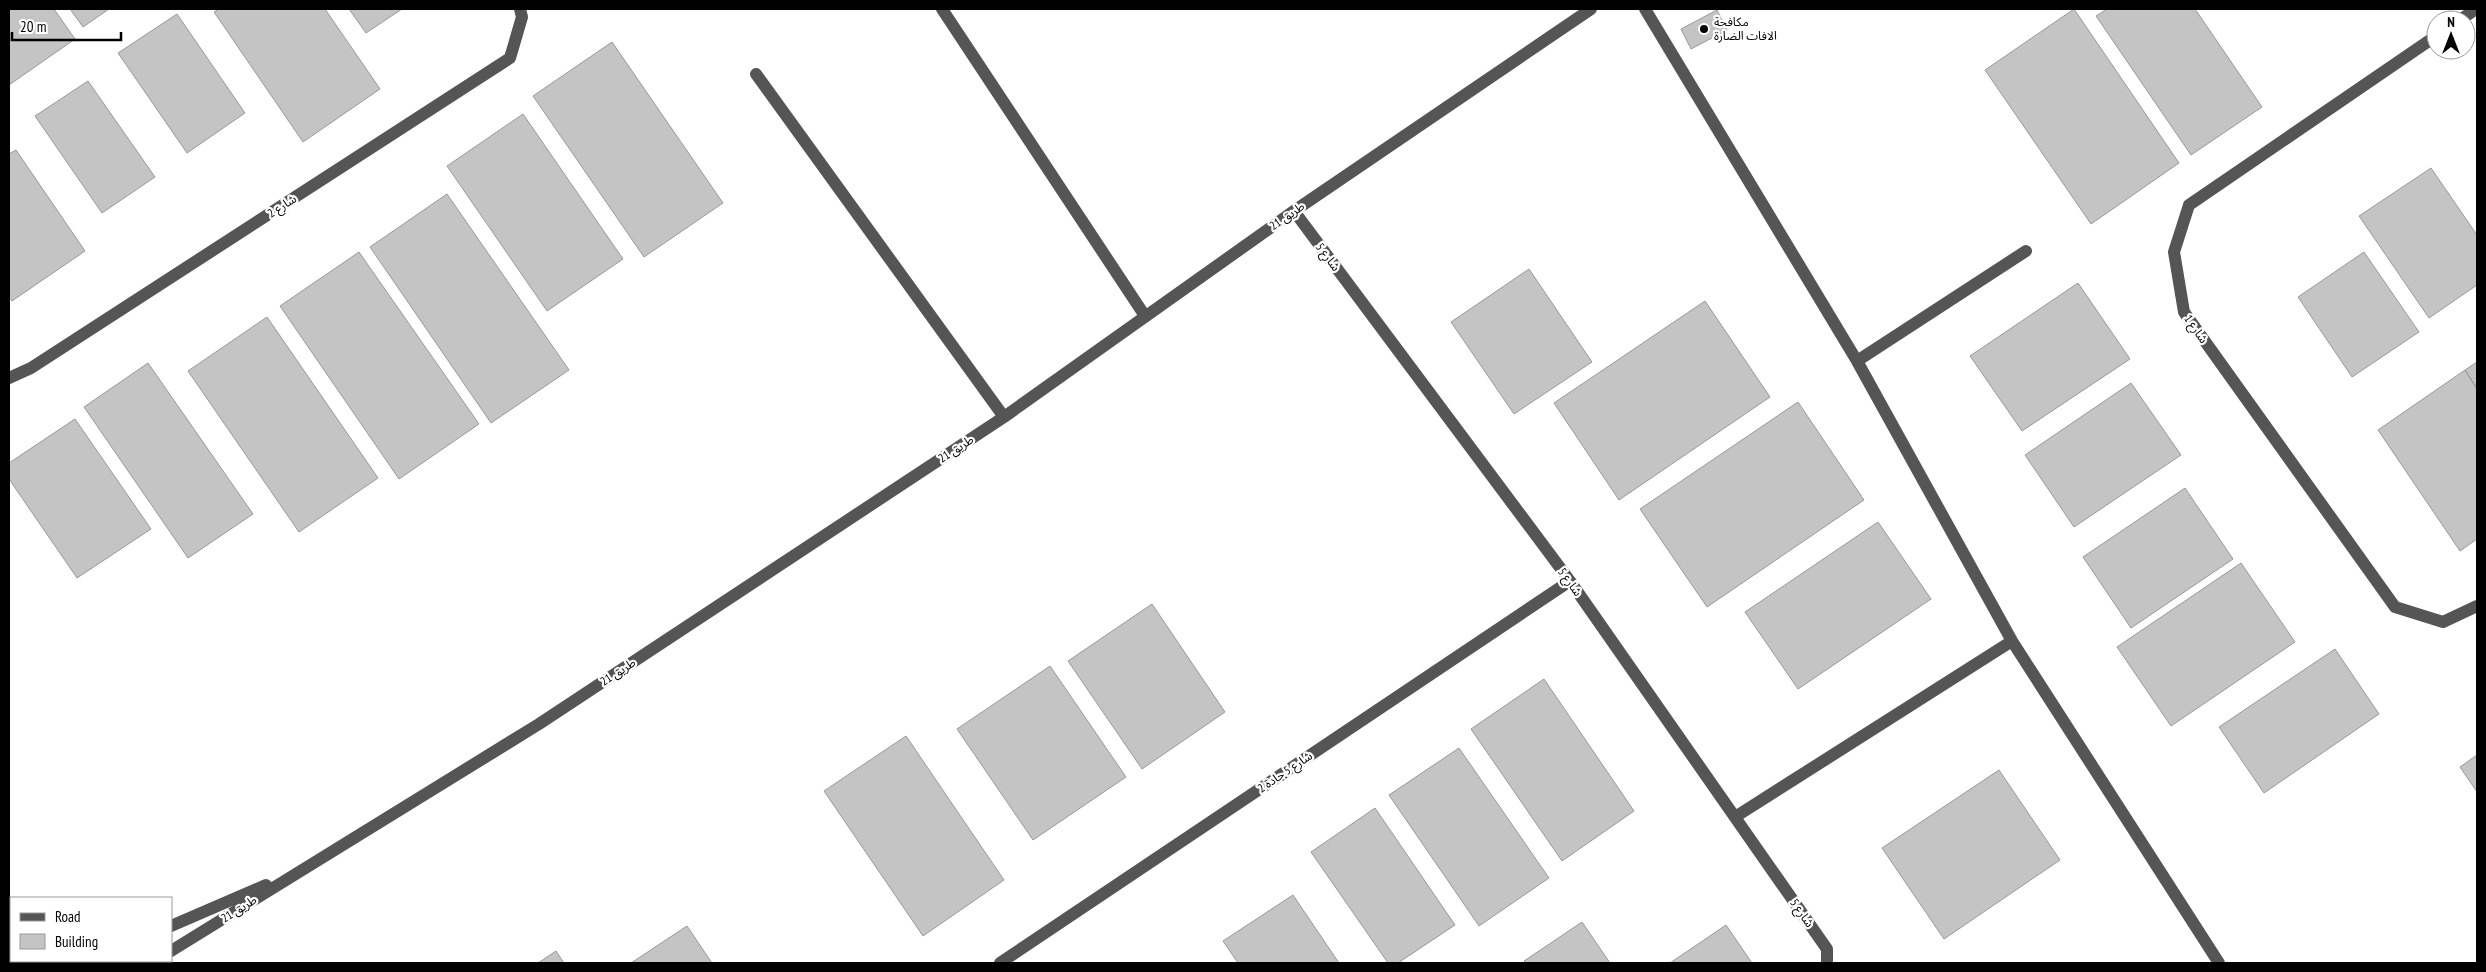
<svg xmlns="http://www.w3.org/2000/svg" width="2486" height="972" viewBox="0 0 2486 972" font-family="'PT Sans Narrow','Noto Sans Arabic',sans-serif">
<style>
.building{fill:#c4c4c4;stroke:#999}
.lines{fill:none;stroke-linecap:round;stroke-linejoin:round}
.minor{stroke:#555;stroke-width:12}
.poi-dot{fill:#000;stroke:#fff;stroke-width:2}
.labels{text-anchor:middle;stroke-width:4.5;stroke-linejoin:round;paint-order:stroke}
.poi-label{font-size:12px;fill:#000;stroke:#fff;text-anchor:start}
.street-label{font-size:12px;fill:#000;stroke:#fff}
</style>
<rect width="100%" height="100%" fill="#fff"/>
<path class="building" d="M9 9H54L75 39 9 85Z
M70 9H109L83 27Z
M219 9H325L380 89 303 142 214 12Z
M349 9H402L366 33Z
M2074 9 2179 163 2091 224 1985 70Z
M2107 9H2195L2262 107 2191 155 2096 16Z
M1717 10 1727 30 1691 49 1681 29Z
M177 14 245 113 187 153 118 53Z
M612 42 723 203 644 257 533 96Z
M88 81 155 177 102 213 35 116Z
M523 114 623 259 547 311 447 166Z
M16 150 85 251 12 301 9 297V154Z
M2431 168 2477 235V285L2429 318 2359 216Z
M447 194 569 370 491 423 370 247Z
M359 252 479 424 399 479 280 306Z
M2364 252 2419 332 2352 377 2298 297Z
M1529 269 1592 362 1514 414 1451 322Z
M2078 283 2130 359 2022 431 1970 356Z
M1705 301 1770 397 1619 500 1554 403Z
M267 317 378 478 299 532 188 371Z
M2477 362V389L2465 370Z
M148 363 253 514 188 558 84 407Z
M2465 370 2477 389V539L2460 551 2378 430Z
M2131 383 2181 455 2074 527 2025 455Z
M1798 402 1864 500 1707 607 1640 509Z
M75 419 151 529 77 578 9 479V463Z
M2185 488 2233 559 2131 628 2083 557Z
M1878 522 1931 599 1798 689 1745 612Z
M2241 563 2295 642 2171 726 2117 647Z
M1152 604 1225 712 1142 769 1068 661Z
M2335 649 2379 714 2264 793 2219 727Z
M1050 666 1126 777 1033 840 957 729Z
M1544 679 1634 811 1562 861 1471 729Z
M906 736 1004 880 923 936 824 791Z
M1459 748 1549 878 1479 926 1389 795Z
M2477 755V792L2460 767Z
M1999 770 2060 860 1944 939 1882 848Z
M1375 808 1455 925 1398 963H1388L1311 852Z
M1293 895 1339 963H1238L1223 941Z
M1582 922 1610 963H1526L1524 961Z
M1726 925 1752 963H1670Z
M687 926 712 963H631Z
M556 951 564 963H538Z"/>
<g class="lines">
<path class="minor" d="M942 9 1145 316
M1645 9 1857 361 2012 641 2219 963
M2460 20 2476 9
M2436 36 2189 205 2174 252 2184 312 2395 607 2443 622 2477 606
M756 74 1004 417
M1294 211 1570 581 1827 949V963
M1857 361 2026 251
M9 378 31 368 510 58 522 17 520 9
M1735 817 2012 641
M171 926 266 885
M171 951 539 724 1004 417 1294 211 1591 9
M86 963 92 961
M152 963 156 961
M1000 963 1570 581"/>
</g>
<circle class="poi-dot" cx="1704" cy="29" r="5"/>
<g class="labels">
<g class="poi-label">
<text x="1714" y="26">مكافحة<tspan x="1714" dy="14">الافات الضارة</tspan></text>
</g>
<g class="street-label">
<text transform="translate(282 206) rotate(-33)" y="4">شارع 2</text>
<text transform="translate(1287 216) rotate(-35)" y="4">طريق 21</text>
<text transform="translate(1328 257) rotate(53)" y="4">شارع 5</text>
<text transform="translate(2196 329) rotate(55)" y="4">شارع 1</text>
<text transform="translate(956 449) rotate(-33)" y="4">طريق 21</text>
<text transform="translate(1570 582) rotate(54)" y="4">شارع 5</text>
<text transform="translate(618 672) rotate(-33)" y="4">طريق 21</text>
<text transform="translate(1285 772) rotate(-34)" y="4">شارع 5 جادة 2</text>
<text transform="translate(239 909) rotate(-32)" y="4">طريق 21</text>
<text transform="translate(1802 913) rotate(55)" y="4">شارع 5</text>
</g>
</g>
<rect width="2486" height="972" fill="none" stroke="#000000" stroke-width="20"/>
<rect x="10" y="897" width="162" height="65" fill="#ffffff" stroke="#999999"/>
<rect x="20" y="913" width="25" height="8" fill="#555555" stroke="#999999"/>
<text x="55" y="922" font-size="15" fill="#000000">Road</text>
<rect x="20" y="934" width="25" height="15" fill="#c4c4c4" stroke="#999999"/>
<text x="55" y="947" font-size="15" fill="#000000">Building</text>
<g transform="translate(2451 35)"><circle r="24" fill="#ffffff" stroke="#999999"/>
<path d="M0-4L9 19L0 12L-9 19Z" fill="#000000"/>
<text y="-8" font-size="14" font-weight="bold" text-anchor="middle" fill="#000000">N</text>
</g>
<path d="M12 32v8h109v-8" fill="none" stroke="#000000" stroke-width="2.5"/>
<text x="20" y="32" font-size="15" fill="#000000" stroke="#ffffff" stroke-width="4" paint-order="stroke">20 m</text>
</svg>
